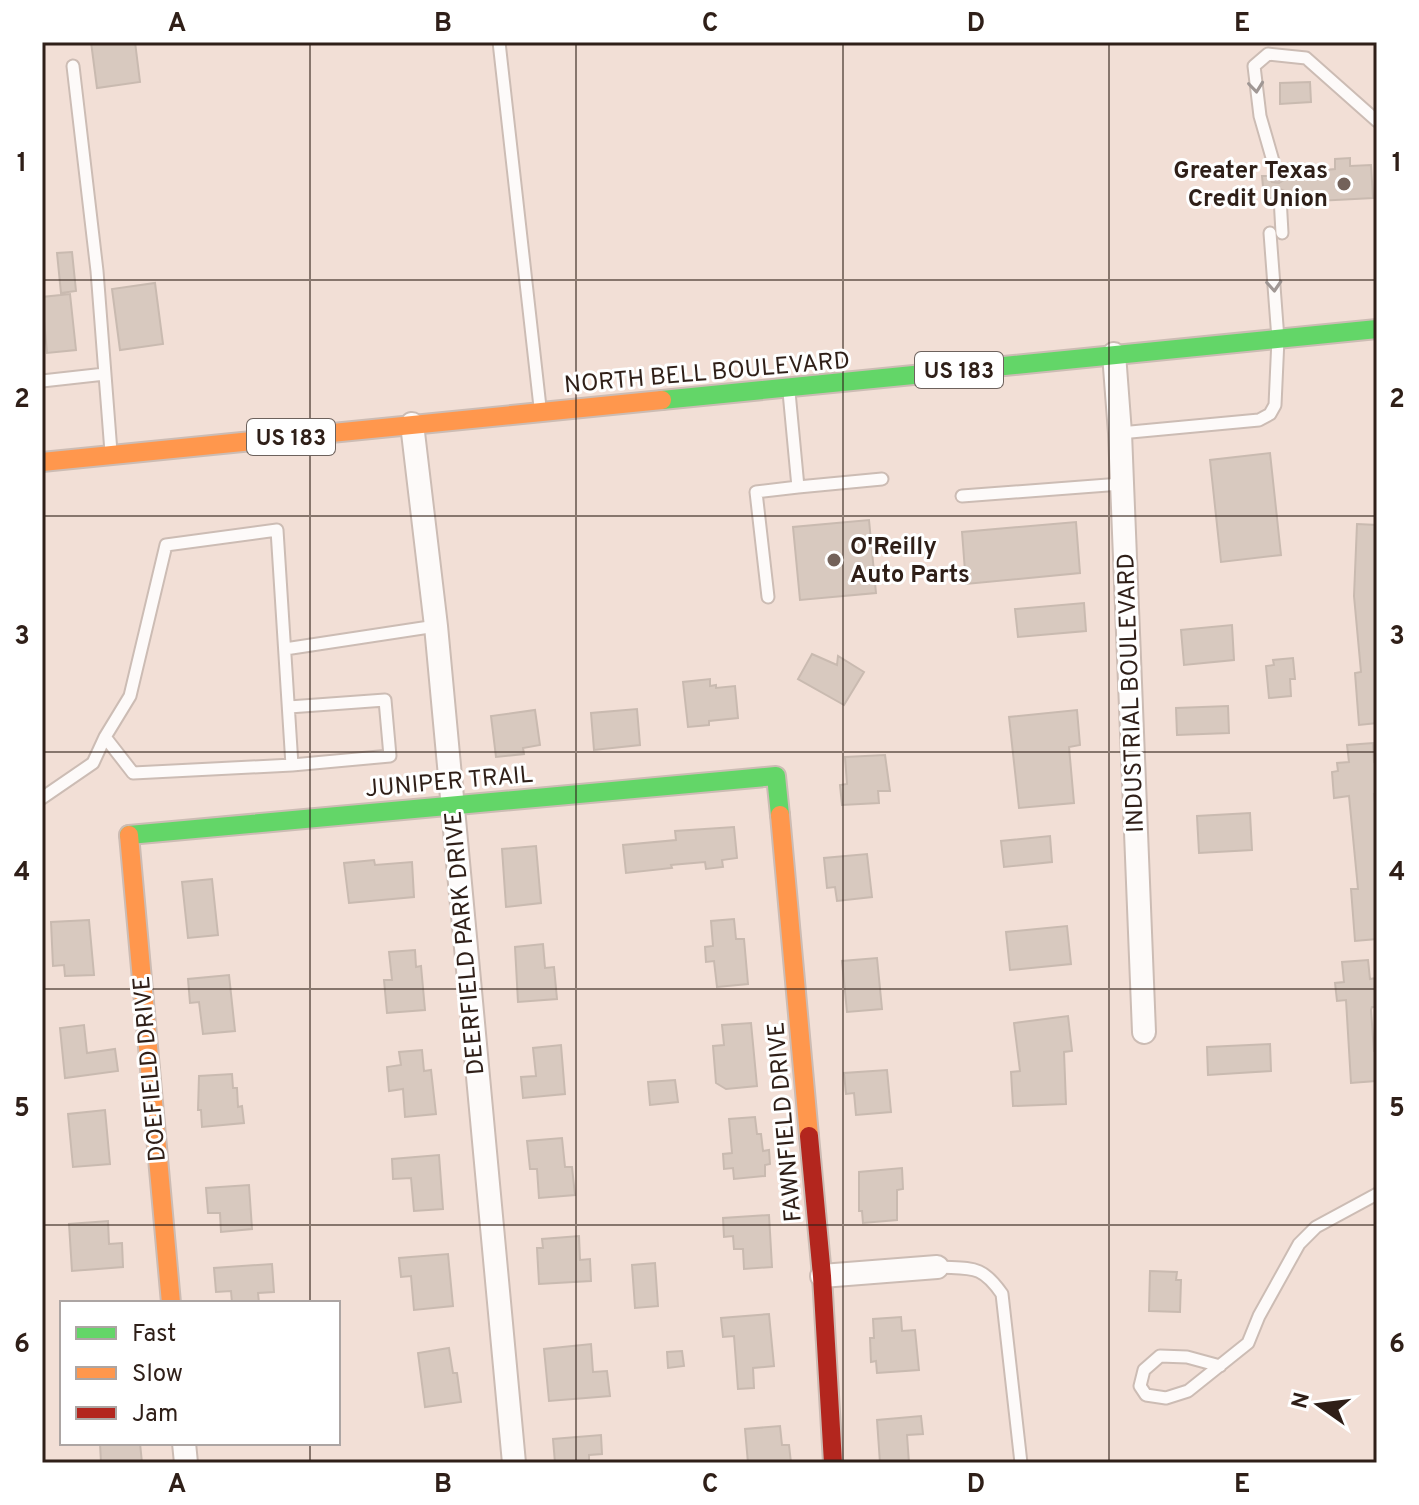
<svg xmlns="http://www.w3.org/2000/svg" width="1419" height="1505" viewBox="0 0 1419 1505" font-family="Overpass,sans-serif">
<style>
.building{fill:#d8c9bf;stroke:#c9bab0;stroke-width:2}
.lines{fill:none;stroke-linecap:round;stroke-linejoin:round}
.lane-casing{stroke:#ccbcb4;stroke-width:15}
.street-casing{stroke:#ccbcb4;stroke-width:26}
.fast-casing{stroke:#ccbcb4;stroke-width:22}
.slow-casing{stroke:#ccbcb4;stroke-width:22}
.jam-casing{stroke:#ccbcb4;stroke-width:22}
.lane{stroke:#fdfaf9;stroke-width:11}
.street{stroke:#fdfaf9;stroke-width:22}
.fast{stroke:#63d668;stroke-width:18}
.slow{stroke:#ff974d;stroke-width:18}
.jam{stroke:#b3261e;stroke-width:18}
.oneway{stroke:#a09794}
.grid{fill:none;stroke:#2f1f18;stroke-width:2;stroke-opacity:0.55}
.poi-dot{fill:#73625a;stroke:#fff;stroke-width:3}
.labels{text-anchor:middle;stroke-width:6;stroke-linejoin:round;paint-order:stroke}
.shield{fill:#fff;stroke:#6d625d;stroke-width:2}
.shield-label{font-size:22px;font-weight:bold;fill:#2f1f18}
.poi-label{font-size:24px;font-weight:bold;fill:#2f1f18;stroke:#fff;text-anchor:end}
.street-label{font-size:24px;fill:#2f1f18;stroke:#fff}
.neatline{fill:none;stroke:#2f1f18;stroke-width:3}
.grid-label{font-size:26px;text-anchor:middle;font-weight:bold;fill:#2f1f18}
</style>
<rect width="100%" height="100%" fill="#f2dfd6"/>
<path class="building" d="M91 42H135L140 82 97 88Z
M1310 82 1311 102 1280 104V83Z
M1350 158V166L1371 165 1373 198 1317 201V194L1288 196 1287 192 1280 189 1275 190 1272 198H1264L1262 176H1268L1272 182 1279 183 1284 180 1285 174 1335 169V159Z
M72 252 76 291 61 293 57 253Z
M155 283 163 344 120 350 112 289Z
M70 294 76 350 47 353 42 297Z
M1270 453 1281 555 1221 562 1210 460Z
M869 520 876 593 800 600 793 527Z
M1076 522 1080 573 966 584 962 532Z
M1357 524 1377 525V723L1359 725 1355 673 1361 672 1354 596Z
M1084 603 1086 631 1018 637 1015 609Z
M1232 625 1234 660 1184 665 1181 630Z
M812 654 837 665 838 656 864 672 844 705 798 679Z
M1293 658 1295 679H1290L1291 696 1269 698 1266 666 1274 665 1273 660Z
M710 679V686L716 685V688L735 686 738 718 709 721V725L688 727 683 682Z
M1228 706 1229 733 1177 735 1176 708Z
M637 709 640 745 594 750 591 713Z
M535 710 540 745 523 748 524 754 496 757 491 716Z
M1077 710 1080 745 1069 747 1074 803 1019 808 1009 717Z
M1373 743 1374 762 1377 761V794H1374L1377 820V939L1355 941 1351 889H1358L1349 796 1334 798 1332 772 1338 771 1337 763 1349 762 1347 745Z
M885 755 890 791H878L879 803 842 805 840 785 847 784 845 757Z
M1250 813 1252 850 1199 853 1197 816Z
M734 827 737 858 722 860 723 867 706 869 705 862 671 865 672 868 626 873 623 845 676 840 675 831Z
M1050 836 1052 862 1004 867 1001 841Z
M536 846 541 903 506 907 502 849Z
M867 854 872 897 837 901 835 887 827 888 824 858Z
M374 860 375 865 412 862 414 897 349 903 344 863Z
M212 879 218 935 188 938 182 882Z
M734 919 736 939H744L748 984 717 987 714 961 706 962 705 947 713 946 711 921Z
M89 920 94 975 65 976 64 965 53 966 51 922Z
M1067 926 1071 964 1010 970 1006 932Z
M543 944 545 968 554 967 557 999 518 1002 515 947Z
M415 950 416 967 421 966 425 1010 387 1013 384 980H392L389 952Z
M877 958 882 1009 847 1012 842 961Z
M1368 960 1370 979 1376 978 1377 990V1007H1372L1371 1010 1374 1051H1376L1377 1060 1376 1081 1351 1083 1346 1000 1337 1001 1335 983 1344 982 1342 962Z
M229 975 235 1031 203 1034 199 1002 190 1003 188 979Z
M1068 1016 1072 1051 1064 1052 1066 1104 1013 1106 1011 1072 1020 1071 1014 1023Z
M751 1023 757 1086 726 1089 716 1083 713 1046 724 1045 722 1025Z
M84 1025 87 1053 115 1049 118 1071 65 1078 60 1028Z
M1270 1044 1271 1071 1208 1075 1207 1047Z
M561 1045 565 1094 523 1098 521 1077 536 1076 533 1048Z
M422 1050 424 1071 431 1070 436 1114 405 1117 403 1089 389 1091 387 1067 401 1065 399 1052Z
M887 1070 891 1112 856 1115 854 1093 846 1094 844 1073Z
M232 1074 233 1088H237L238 1107 242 1106 244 1123 202 1127 201 1110H198L199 1076Z
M675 1080 678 1102 650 1105 648 1082Z
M105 1110 110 1164 73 1167 68 1114Z
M755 1117 757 1134H761L763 1151 769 1150 770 1164 765 1165V1176L734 1179 733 1168 724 1169 723 1154 732 1153 729 1119Z
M562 1138 565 1167H572L575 1195 539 1198 537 1169H530L527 1141Z
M439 1155 443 1209 414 1211 411 1178 393 1179 392 1159Z
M902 1168 903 1189 897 1190V1220L863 1223 862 1211H859V1172Z
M249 1185 252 1229 221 1232 220 1213H208L206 1188Z
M769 1215 772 1267 744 1269 743 1249H734L733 1236 724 1237 723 1218Z
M108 1221 109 1244 122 1243 123 1267 72 1271 69 1224Z
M579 1236 580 1260 590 1259 591 1281 539 1284 537 1248H543L542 1239Z
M448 1254 453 1306 414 1310 411 1276 401 1277 399 1258Z
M655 1263 658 1306 635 1308 632 1265Z
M272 1264 274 1292 258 1293 259 1303H232L231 1291 216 1292 214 1268Z
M1150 1271 1177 1272 1176 1280H1181L1180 1312 1149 1311Z
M769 1314 774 1366 753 1368 754 1388 738 1389 734 1336 723 1337 721 1318Z
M901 1317 902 1331 915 1330 919 1370 877 1373 876 1361 871 1362 870 1338H874L873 1319Z
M591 1344 593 1372 607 1371 610 1396 549 1401 544 1349Z
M449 1348 453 1373H457L461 1402 425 1407 418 1353Z
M682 1351 684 1366 668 1368 667 1352Z
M921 1416 923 1434 907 1435 909 1463H880L877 1420Z
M780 1426 782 1445H789L791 1463H748L745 1429Z
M601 1435 602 1454 589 1455V1463H555L553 1439Z
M100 1443H140L142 1463H101Z"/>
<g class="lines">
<g class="lane-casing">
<path id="lane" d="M499 42 540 407
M73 66 97 271 111 452
M1277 175 1260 116 1254 66 1268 54 1306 58 1377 121
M1280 197 1282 233
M42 381 105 374
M1120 433 1259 420 1270 414 1275 405 1278 339 1270 233
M798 487 882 479
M962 496 1121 484
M768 597 756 492 798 487 789 392
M285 649 436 626
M105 737 133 773 292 765 390 756 385 700 289 707
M42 798 93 763 105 737 130 696 166 545 277 530 292 765
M937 1267C972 1269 981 1264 1002 1294L1021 1463
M1220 1366 1187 1357 1160 1356 1144 1370 1140 1386 1146 1395 1166 1398 1188 1391 1248 1343 1259 1316 1299 1244 1316 1227 1377 1194"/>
</g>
<g class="street-casing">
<path id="street" d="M1114 354 1120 433 1144 1032
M412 424 436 626 514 1463
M822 1276 937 1267
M184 1443 186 1463"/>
</g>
<g class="fast-casing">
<path id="fast" d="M662 400 1377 329
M129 835 776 776 780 815"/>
</g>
<g class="slow-casing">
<path id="slow" d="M42 462 662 400
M780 815 809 1136
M129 835 171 1303"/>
</g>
<g class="jam-casing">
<path id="jam" d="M809 1136 822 1276 833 1463"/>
</g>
<use href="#lane" class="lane"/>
<use href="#street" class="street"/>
<use href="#fast" class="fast"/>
<use href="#slow" class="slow"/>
<use href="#jam" class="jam"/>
</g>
<defs><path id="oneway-chevron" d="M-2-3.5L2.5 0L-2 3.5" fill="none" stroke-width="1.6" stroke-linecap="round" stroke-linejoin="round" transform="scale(2)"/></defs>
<g class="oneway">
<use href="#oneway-chevron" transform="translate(1256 87) rotate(84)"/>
<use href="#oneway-chevron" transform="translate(1274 286) rotate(86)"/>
</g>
<path class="grid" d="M310 42V1303M576 42V1463M843 42V1463M1109 42V1463M42 280H1377M42 516H1377M42 752H1377M42 989H1377M42 1225H1377M310 1443V1463"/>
<g class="poi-dot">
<circle cx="1344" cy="184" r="8"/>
<circle cx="834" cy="560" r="8"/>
</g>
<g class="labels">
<g class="shield">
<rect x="915" y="352" width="88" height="36" rx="6"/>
<rect x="247" y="419" width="88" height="36" rx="6"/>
</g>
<g class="shield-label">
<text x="959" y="378">US 183</text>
<text x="291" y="445">US 183</text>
</g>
<g class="poi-label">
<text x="1328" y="178">Greater Texas<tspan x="1328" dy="28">Credit Union</tspan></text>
<text x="850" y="554" text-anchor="start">O'Reilly<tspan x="850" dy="28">Auto Parts</tspan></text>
</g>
<g class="street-label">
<text transform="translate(707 372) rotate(-5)" y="8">NORTH BELL BOULEVARD</text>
<text transform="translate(1130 693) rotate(-92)" y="8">INDUSTRIAL BOULEVARD</text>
<text transform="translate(449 781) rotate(-5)" y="8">JUNIPER TRAIL</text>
<text transform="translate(464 943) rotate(-95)" y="8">DEERFIELD PARK DRIVE</text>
<text transform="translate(149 1069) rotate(-95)" y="8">DOEFIELD DRIVE</text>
<text transform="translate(784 1122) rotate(-95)" y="8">FAWNFIELD DRIVE</text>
</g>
</g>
<rect width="1419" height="1505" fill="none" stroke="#ffffff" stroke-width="88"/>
<rect x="60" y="1301" width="280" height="144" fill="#ffffff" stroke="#aca5a3" stroke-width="2"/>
<rect x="76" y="1327" width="40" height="12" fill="#63d668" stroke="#aca5a3" stroke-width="2"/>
<text x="132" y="1341" font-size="24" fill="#2f1f18">Fast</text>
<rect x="76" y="1367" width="40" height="12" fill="#ff974d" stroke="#aca5a3" stroke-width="2"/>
<text x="132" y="1381" font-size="24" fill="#2f1f18">Slow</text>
<rect x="76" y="1407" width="40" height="12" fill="#b3261e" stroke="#aca5a3" stroke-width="2"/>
<text x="132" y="1421" font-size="24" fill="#2f1f18">Jam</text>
<g transform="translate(1319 1405) rotate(284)" stroke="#ffffff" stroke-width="6" paint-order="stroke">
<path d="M0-6L14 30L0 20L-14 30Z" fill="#2f1f18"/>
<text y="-12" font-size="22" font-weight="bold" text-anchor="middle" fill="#2f1f18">N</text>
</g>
<rect x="44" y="44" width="1331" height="1417" class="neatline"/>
<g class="grid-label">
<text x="177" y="31">A</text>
<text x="443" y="31">B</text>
<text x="710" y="31">C</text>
<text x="976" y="31">D</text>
<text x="1242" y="31">E</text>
<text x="22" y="171">1</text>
<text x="1397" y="171">1</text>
<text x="22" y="407">2</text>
<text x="1397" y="407">2</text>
<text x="22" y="644">3</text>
<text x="1397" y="644">3</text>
<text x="22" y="880">4</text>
<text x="1397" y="880">4</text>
<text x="22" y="1116">5</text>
<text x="1397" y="1116">5</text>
<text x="22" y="1352">6</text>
<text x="1397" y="1352">6</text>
<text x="177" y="1492">A</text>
<text x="443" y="1492">B</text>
<text x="710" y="1492">C</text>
<text x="976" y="1492">D</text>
<text x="1242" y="1492">E</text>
</g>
</svg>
